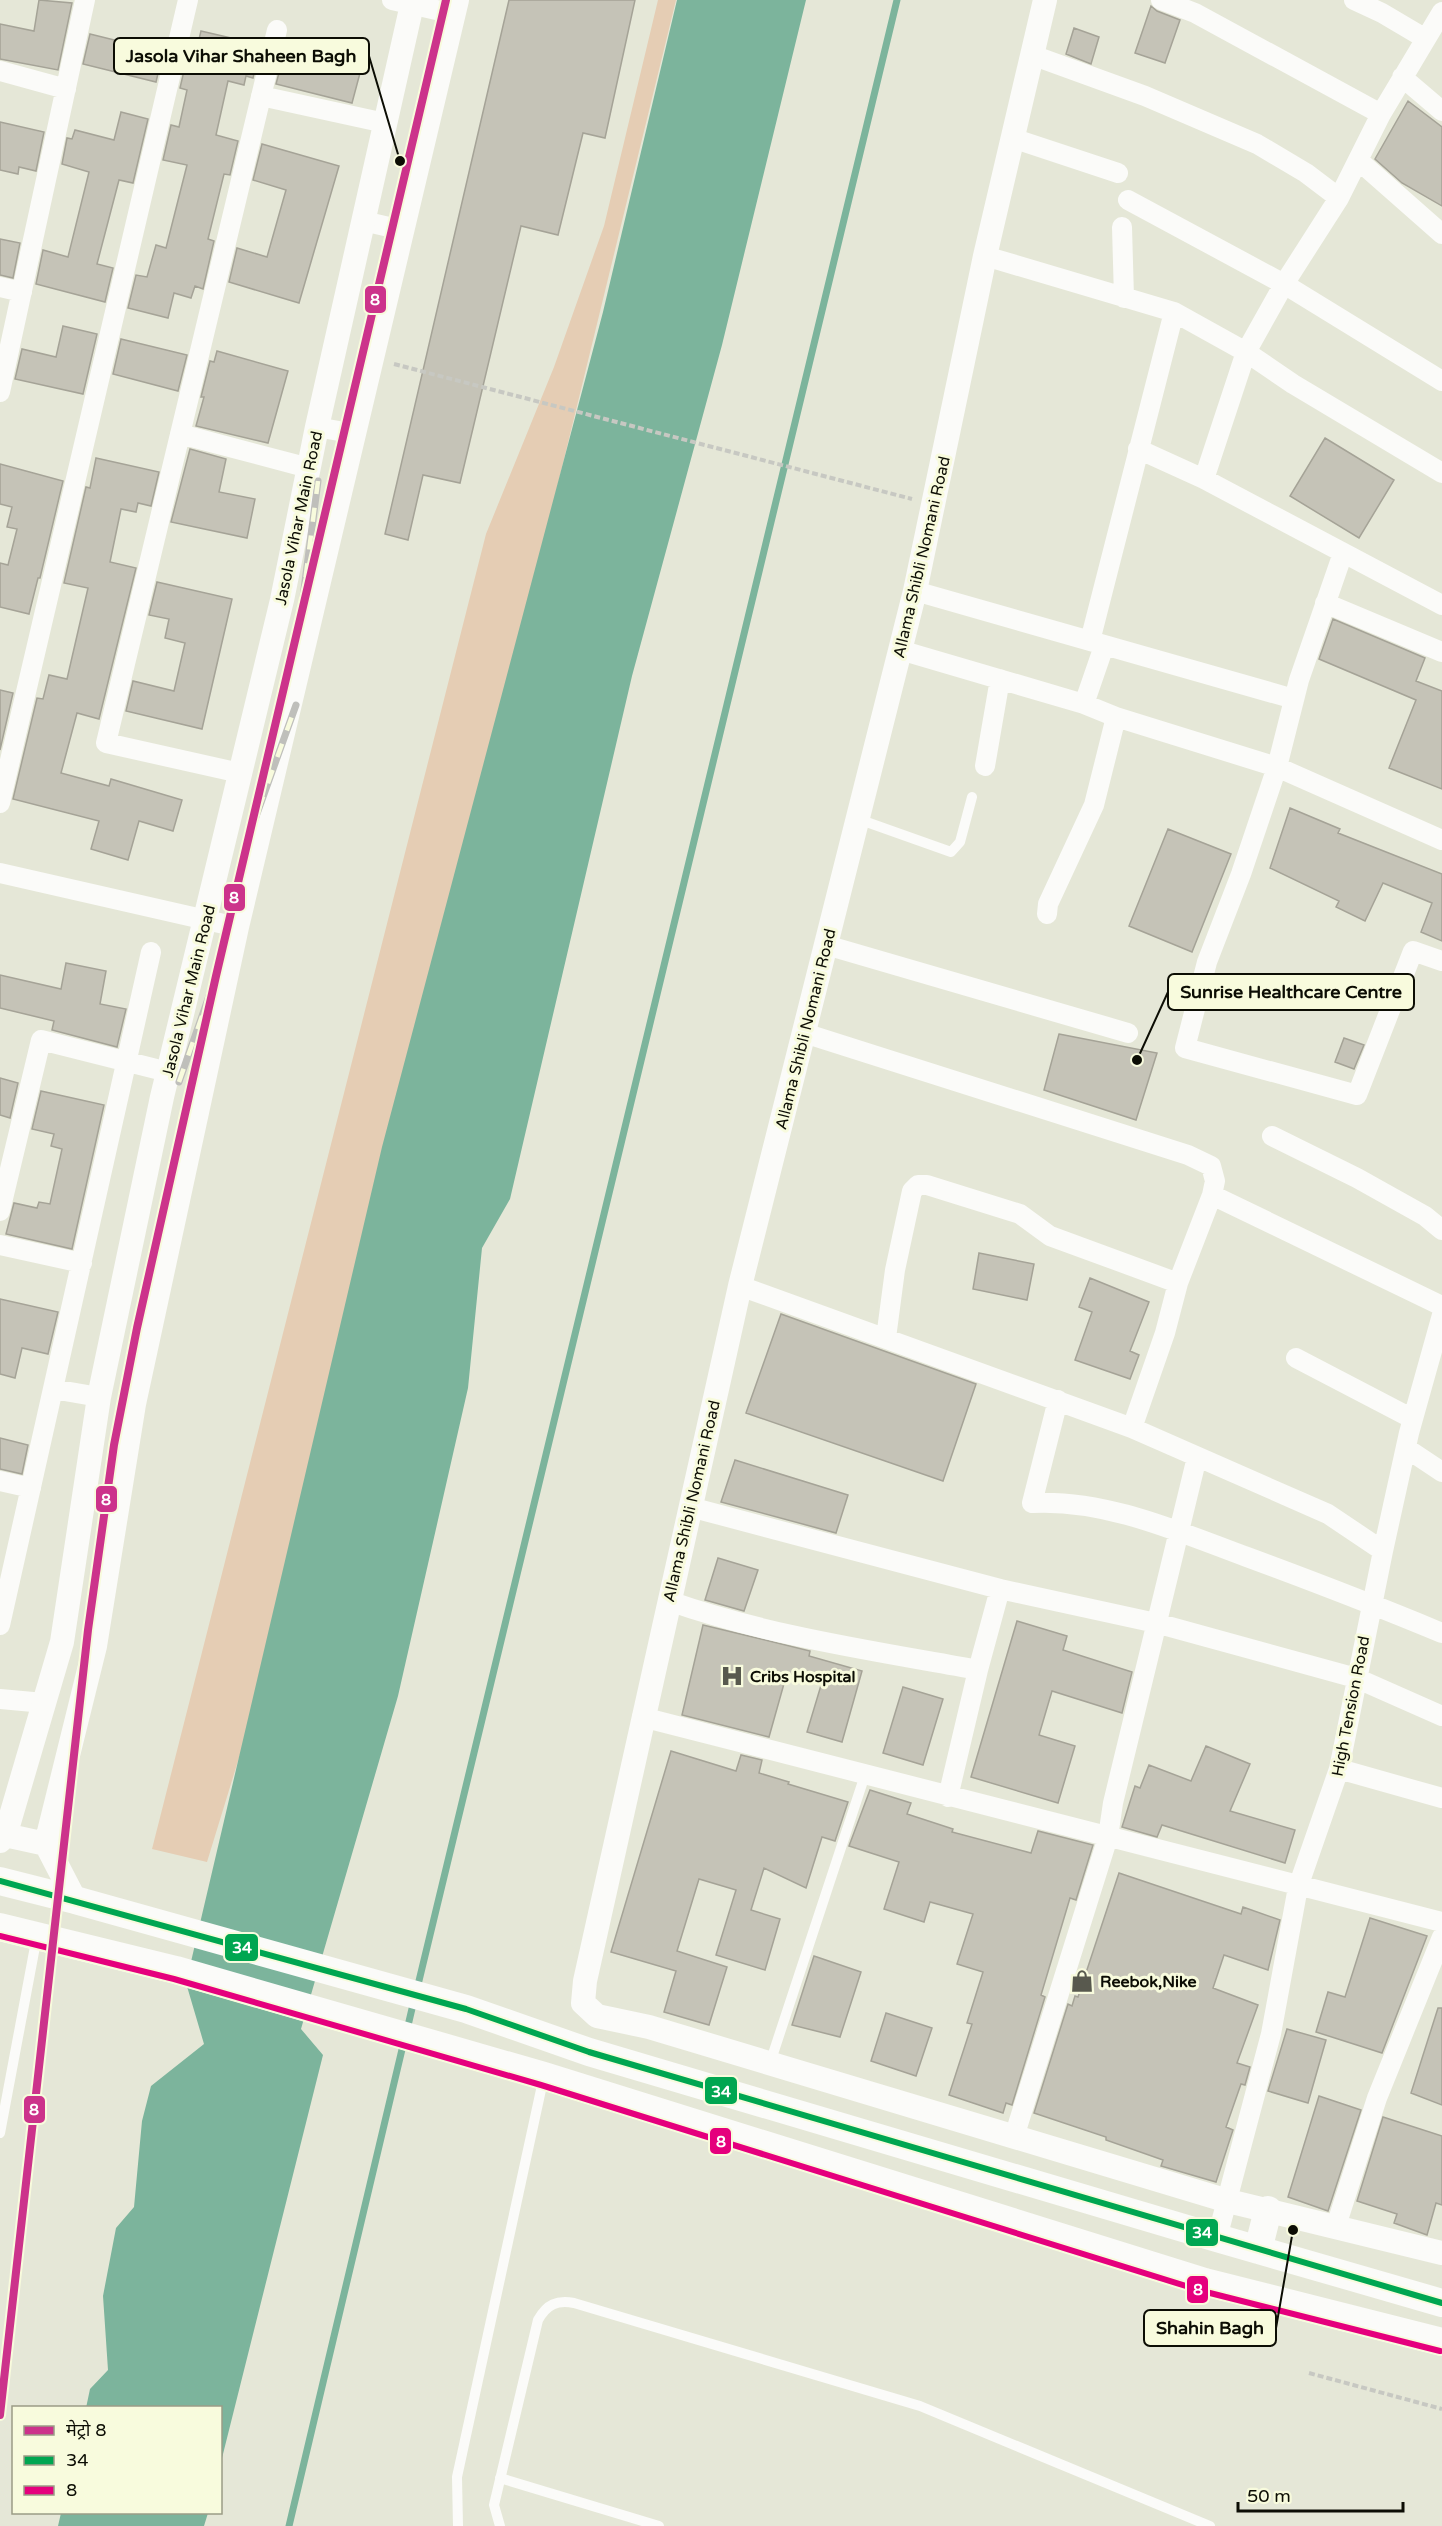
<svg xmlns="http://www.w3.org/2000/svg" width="1442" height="2526" viewBox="0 0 1442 2526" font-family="'Varela Round','Noto Sans Devanagari',sans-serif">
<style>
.green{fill:#e5cdb4}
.water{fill:#7cb49c}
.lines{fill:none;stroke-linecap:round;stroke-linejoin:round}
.stream{stroke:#7cb49c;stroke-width:7}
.building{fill:#c5c3b7;stroke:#a5a397;stroke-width:1.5}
.path{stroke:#c7c8c2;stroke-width:4;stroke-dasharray:6 3;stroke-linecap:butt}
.service{stroke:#fbfbf9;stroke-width:10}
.minor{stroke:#fbfbf9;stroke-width:20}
.tertiary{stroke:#fbfbf9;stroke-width:24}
.secondary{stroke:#fbfbf9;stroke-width:28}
.rail-casing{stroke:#bfbfbb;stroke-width:7}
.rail{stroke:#f8fbdd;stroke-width:4.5;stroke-dasharray:14;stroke-linecap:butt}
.bus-1-casing{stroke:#f8fbdd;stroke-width:10}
.bus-2-casing{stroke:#f8fbdd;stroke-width:10}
.bus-1{stroke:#00a651;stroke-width:6}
.bus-2{stroke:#e5007d;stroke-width:6}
.metro-1-casing{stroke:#f8fbdd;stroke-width:12}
.metro-1{stroke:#cc338b;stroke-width:8}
.labels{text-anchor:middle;stroke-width:6;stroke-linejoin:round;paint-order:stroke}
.street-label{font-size:16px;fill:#0c0d04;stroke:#f8fbdd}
.poi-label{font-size:16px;font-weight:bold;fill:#0c0d04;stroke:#f8fbdd;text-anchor:start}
.leader{fill:none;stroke:#0c0d04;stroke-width:2}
.callout-dot{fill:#0c0d04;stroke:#f8fbdd;stroke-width:2}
.callout{fill:#f8fbdd;stroke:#0c0d04;stroke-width:2}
.callout-label{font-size:18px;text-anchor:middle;font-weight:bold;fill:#0c0d04}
.line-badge{stroke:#f8fbdd;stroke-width:2}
.badge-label{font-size:16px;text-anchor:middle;font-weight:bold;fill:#fff}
</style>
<rect width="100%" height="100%" fill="#e5e7d7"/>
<path class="green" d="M658 0H676L495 742 399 1236 207 1862 152 1849 486 534 554 367 604 226Z"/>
<path class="water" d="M677 0H806L722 345 632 676 510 1199 482 1248 468 1388 398 1696 301 2029 323 2055 221 2462 220 2408H86L90 2389 108 2370 103 2296 116 2228 134 2207 142 2121 151 2086 204 2044 186 1983 382 1147 603 312Z
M61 2513V2512L208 2513 204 2526H58Z"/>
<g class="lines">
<path class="stream" d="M417 1989 897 0
M407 2030 414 2000
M289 2526 404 2041"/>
</g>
<path class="building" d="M39 0 72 3 58 70 0 59V24L34 31Z
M509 0H635L605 138 583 133 558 235 521 226 460 483 423 475 408 540 385 534Z
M1151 6 1157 11 1180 20 1165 63 1135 53Z
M1074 28 1099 37 1091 64 1066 54Z
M201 31 261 45 253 78 246 76 244 85 228 81 216 135 238 141 230 175 224 174 208 239 214 241 203 289 195 286 191 298 174 293 168 318 128 308 136 275 147 277 156 245 166 248 187 165 163 160 171 125 179 127 187 90 180 88 187 58 194 60Z
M90 34 163 52 156 82 83 64Z
M314 52 336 58 333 67 360 73 352 103 276 84 284 54 312 61Z
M1408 101 1442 127V206L1402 183 1375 159Z
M121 112 148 119 133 183 119 180 97 264 113 268 105 302 36 284 43 250 68 257 89 172 62 164 67 138 72 139 75 130 114 140Z
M0 122 44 132 36 171 19 167 18 174 0 170Z
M262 144 339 166 299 303 229 282 237 248 267 257 286 190 253 180Z
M0 239 20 243 13 278 0 275Z
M63 326 97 334 83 394 15 379 22 349 56 357Z
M121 339 187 355 178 391 113 374Z
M217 351 288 371 268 443 196 426 204 397H201L210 361 214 362Z
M1325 438 1394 480 1359 538 1290 496Z
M190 449 226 459 219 492 255 499 247 538 171 522Z
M96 458 159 472 151 506 138 503 136 512 121 509 110 562 136 568 99 719 77 713 61 773 109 786 111 779 182 800 173 831 139 821 128 860 91 849 99 821 13 799 37 698 43 699 49 675 67 679 88 588 64 583 86 487 90 488Z
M0 464 63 481 40 578H38L29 614 0 607V563L8 565 17 529 7 527 12 507 0 504Z
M157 582 232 599 202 729 126 711 133 681 174 691 185 643 165 638 169 619 149 615Z
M1333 619 1425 658 1416 681 1442 691V789L1389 768 1416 700 1319 659Z
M0 690 13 693 0 750Z
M1290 808 1340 829 1338 833 1442 874V941L1421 932 1432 903 1383 883 1365 921 1336 907 1339 901 1270 868Z
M1168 829 1231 854 1192 952 1129 926Z
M66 963 106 971 100 1004 126 1009 117 1047 52 1030 54 1021 0 1008V975L61 989Z
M1059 1034 1157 1053 1136 1120 1044 1090Z
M1344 1038 1364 1045 1354 1069 1335 1062Z
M0 1078 18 1083 10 1118 0 1115Z
M41 1091 104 1105 72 1249 6 1234 14 1203 37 1208 39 1202 50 1204 62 1149 51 1146 54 1134 32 1129Z
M979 1253 1034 1264 1027 1300 973 1289Z
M1090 1278 1149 1302 1130 1351 1139 1355 1130 1379 1075 1360 1092 1312 1079 1307Z
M0 1299 58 1312 48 1354 22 1348 15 1378 0 1374Z
M781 1314 976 1384 943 1481 746 1413Z
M0 1438 28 1445 22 1474 0 1469Z
M735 1460 848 1495 836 1533 721 1502Z
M718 1558 758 1570 744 1611 705 1600Z
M1017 1621 1067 1636 1063 1650 1132 1672 1122 1713 1052 1691 1039 1735 1075 1746 1058 1803 971 1777Z
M703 1625 810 1651 809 1656 862 1671 842 1742 807 1732 822 1682 787 1673 769 1737 682 1715Z
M903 1687 943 1699 923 1765 883 1753Z
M1206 1746 1250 1764 1230 1811 1295 1830 1285 1863 1162 1825 1157 1837 1122 1827 1135 1786 1140 1788 1149 1765 1191 1781Z
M671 1751 736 1771 741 1755 762 1760 759 1773 789 1782 788 1784 848 1802 835 1841 822 1837 806 1888 764 1868 751 1910 780 1919 765 1970 716 1955 736 1890 699 1879 677 1951 727 1967 709 2025 664 2012 676 1971 611 1952Z
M870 1790 911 1803 907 1814 953 1829 952 1832 1031 1853 1038 1831 1093 1845 1076 1900 1070 1898 1041 1995 1045 1997 1012 2105 1006 2103 1003 2113 949 2095 972 2024 967 2023 983 1972 957 1964 973 1914 930 1902 924 1922 884 1909 899 1862 849 1846Z
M1119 1873 1241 1914 1243 1907 1280 1920 1268 1970 1224 1955 1213 1988 1258 2005 1237 2063 1250 2067 1245 2085 1241 2084 1226 2127 1233 2130 1216 2182 1161 2166 1163 2160 1106 2140V2137L1034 2113 1068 2004 1072 2006 1075 1996 1078 1997Z
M1370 1918 1427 1936 1382 2053 1316 2032 1328 1992 1345 1997Z
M814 1956 861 1972 840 2037 792 2025Z
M1438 2008H1442V2105L1411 2093Z
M886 2013 932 2028 916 2076 871 2061Z
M1287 2029 1326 2040 1308 2103 1268 2091Z
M1319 2096 1361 2110 1328 2211 1288 2197Z
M1383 2117 1442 2136V2205L1436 2203 1427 2235 1394 2223 1397 2214 1357 2201Z"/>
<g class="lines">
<path class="path" d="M394 364 912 499
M1309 2373 1442 2409"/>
<path class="service" d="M858 819 951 852 960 842 972 797
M770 2063 865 1775
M0 2133 37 1936
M500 2478 659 2526
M458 2526 457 2477 544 2076
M500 2526 494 2505 538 2320C547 2304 557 2300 574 2303L920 2406 1210 2526"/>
<path class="minor" d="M392 0 454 14
M1161 0 1195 13 1381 114
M1354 0 1382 13 1426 39
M1032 55 1145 96 1257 144 1306 173 1339 198
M0 71 66 89
M1402 77 1442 111
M261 96 385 123
M1015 139 1118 173
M1358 160 1442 234
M1128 200 1284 284 1442 381
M363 221 402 230
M1122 227 1124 298
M985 256 1174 312 1246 352 1293 384 1442 473
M0 287 22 292
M0 392 85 0
M317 427 355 434
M180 434 309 468
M1138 449 1204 479 1442 605
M1204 479 1246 352 1284 284 1339 198 1381 114 1442 12
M1343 553 1299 680 1277 767 1241 874 1207 962 1185 1048 1357 1095 1413 951 1442 961
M915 591 1294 699
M1325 603 1442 652
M1090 641 1174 312
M1104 646 1084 704 1116 717 1277 767 1442 840
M900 650 1084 704
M985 766 1000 679
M240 773 106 743 277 30
M0 803 188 0
M0 873 237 927
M1047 914 1048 904 1094 805 1116 717
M826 945 1128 1033
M804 1033 1188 1155 1211 1166 1215 1181 1212 1195 1178 1283 1165 1333 1132 1428
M1272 1136 1357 1178 1425 1216 1442 1230
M1212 1195 1442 1306
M0 1211 41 1040 168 1072
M0 1245 82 1263
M740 1286 1132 1428 1328 1514 1383 1551
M886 1338 895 1270 912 1191 918 1185H927L1020 1214 1050 1236 1178 1283
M1296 1358 1413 1419
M53 1389 99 1397
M1058 1400 1032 1503C1106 1499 1179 1532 1247 1557 1312 1581 1377 1606 1442 1633
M1406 1448 1442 1472
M0 1481 31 1488
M690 1507 1000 1589 1156 1623 1356 1678 1442 1716
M669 1601C769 1636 874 1651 978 1670
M0 1625 151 952
M0 1699 44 1703
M642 1717 1442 1922
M1339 1769 1442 1798
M948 1797 978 1670 1000 1589
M1014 2137 1108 1837 1113 1803 1197 1457
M1336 2226 1377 2098 1442 1937
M1217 2238 1271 2034 1298 1887 1339 1769 1383 1551 1409 1433 1442 1315"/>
<path class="tertiary" d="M1045 0 985 256 915 591 740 1286 585 1981 583 2003 597 2016 649 2027 1228 2201 1442 2253
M0 1834 46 1844
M0 1841 5 1836 62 1642 99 1397 162 1097 282 600 317 427 413 0
M75 1900 46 1844 95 1646 134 1404 237 927 457 0"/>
<path class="secondary" d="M0 1881 75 1900 466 2009 589 2052 1217 2238 1442 2303
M0 1927 176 1970 544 2076 1205 2282 1442 2342
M1258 2250 1268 2210"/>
<g class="rail-casing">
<path id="rail" d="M302 605 318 481
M249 836 296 705
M179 1082 216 976"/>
</g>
<use href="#rail" class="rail"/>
<g class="bus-1-casing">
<path id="bus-1" d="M0 1881 466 2009 589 2052 1442 2303"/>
</g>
<g class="bus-2-casing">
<path id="bus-2" d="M0 1936 174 1979 541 2085 1202 2291 1440 2351"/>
</g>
<use href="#bus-1" class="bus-1"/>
<use href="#bus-2" class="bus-2"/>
<g class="metro-1-casing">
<path id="metro-1" d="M0 2415 88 1630 114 1445 137 1328 216 976 446 0"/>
</g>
<use href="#metro-1" class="metro-1"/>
</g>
<defs>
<g id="hospital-bare" transform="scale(1.8)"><path d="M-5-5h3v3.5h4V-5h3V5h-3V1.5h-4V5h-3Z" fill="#58594e" stroke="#f8fbdd" stroke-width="2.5" paint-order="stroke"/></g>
<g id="shop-bare" transform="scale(1.8)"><path d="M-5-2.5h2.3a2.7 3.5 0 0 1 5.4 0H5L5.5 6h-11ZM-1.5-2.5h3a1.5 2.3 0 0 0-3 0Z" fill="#58594e" stroke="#f8fbdd" stroke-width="2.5" paint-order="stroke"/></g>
</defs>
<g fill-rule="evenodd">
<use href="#hospital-bare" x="732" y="1676"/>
<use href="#shop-bare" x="1082" y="1981"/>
</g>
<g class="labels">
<g class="street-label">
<text transform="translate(298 518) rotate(-78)" y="6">Jasola Vihar Main Road</text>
<text transform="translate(921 557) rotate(-77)" y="6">Allama Shibli Nomani Road</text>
<text transform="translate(188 991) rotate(-76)" y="6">Jasola Vihar Main Road</text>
<text transform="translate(805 1029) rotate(-76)" y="6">Allama Shibli Nomani Road</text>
<text transform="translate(691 1501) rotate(-77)" y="6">Allama Shibli Nomani Road</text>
<text transform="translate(1350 1706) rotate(-79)" y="6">High Tension Road</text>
</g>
<g class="poi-label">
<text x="750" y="1682">Cribs Hospital</text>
<text x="1100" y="1987">Reebok,Nike</text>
</g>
</g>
<path class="leader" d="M400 161L369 56M1137 1060L1168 992M1293 2230L1276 2328"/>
<g class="callout-dot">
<circle cx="400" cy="161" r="6"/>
<circle cx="1137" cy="1060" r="6"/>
<circle cx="1293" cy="2230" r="6"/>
</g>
<g class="callout">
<rect x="114" y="38" width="255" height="36" rx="6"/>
<rect x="1168" y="974" width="246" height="36" rx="6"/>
<rect x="1144" y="2310" width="132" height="36" rx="6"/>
</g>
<g class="callout-label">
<text x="241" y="62">Jasola Vihar Shaheen Bagh</text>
<text x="1291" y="998">Sunrise Healthcare Centre</text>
<text x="1210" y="2334">Shahin Bagh</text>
</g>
<g class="line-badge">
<rect x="364" y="285" width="23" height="29" rx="6" fill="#cc338b"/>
<rect x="223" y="883" width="23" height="29" rx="6" fill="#cc338b"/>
<rect x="95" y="1485" width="23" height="28" rx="6" fill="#cc338b"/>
<rect x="224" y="1933" width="35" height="29" rx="6" fill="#00a651"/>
<rect x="704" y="2076" width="34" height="29" rx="6" fill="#00a651"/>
<rect x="23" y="2095" width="23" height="29" rx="6" fill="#cc338b"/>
<rect x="709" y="2127" width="23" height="28" rx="6" fill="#e5007d"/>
<rect x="1185" y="2218" width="34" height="29" rx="6" fill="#00a651"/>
<rect x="1186" y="2275" width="23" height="29" rx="6" fill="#e5007d"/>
</g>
<g class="badge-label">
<text x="375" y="305">8</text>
<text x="234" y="903">8</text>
<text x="106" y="1505">8</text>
<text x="242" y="1953">34</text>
<text x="721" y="2097">34</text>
<text x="34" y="2115">8</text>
<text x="721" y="2147">8</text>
<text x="1202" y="2238">34</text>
<text x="1198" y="2295">8</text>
</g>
<rect x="12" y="2406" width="210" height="108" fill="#f8fbdd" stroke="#9a9c86" stroke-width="1.5"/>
<rect x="24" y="2426" width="30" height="9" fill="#cc338b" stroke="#9a9c86" stroke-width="1.5"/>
<text x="66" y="2436" font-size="18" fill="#0c0d04">मेट्रो 8</text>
<rect x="24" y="2456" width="30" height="9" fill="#00a651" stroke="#9a9c86" stroke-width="1.5"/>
<text x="66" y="2466" font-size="18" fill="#0c0d04">34</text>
<rect x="24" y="2486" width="30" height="9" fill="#e5007d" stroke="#9a9c86" stroke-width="1.5"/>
<text x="66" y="2496" font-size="18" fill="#0c0d04">8</text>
<path d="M1238 2502v9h165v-9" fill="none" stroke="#0c0d04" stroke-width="3"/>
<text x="1247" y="2502" font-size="18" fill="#0c0d04" stroke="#f8fbdd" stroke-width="4.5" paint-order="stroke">50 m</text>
</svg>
